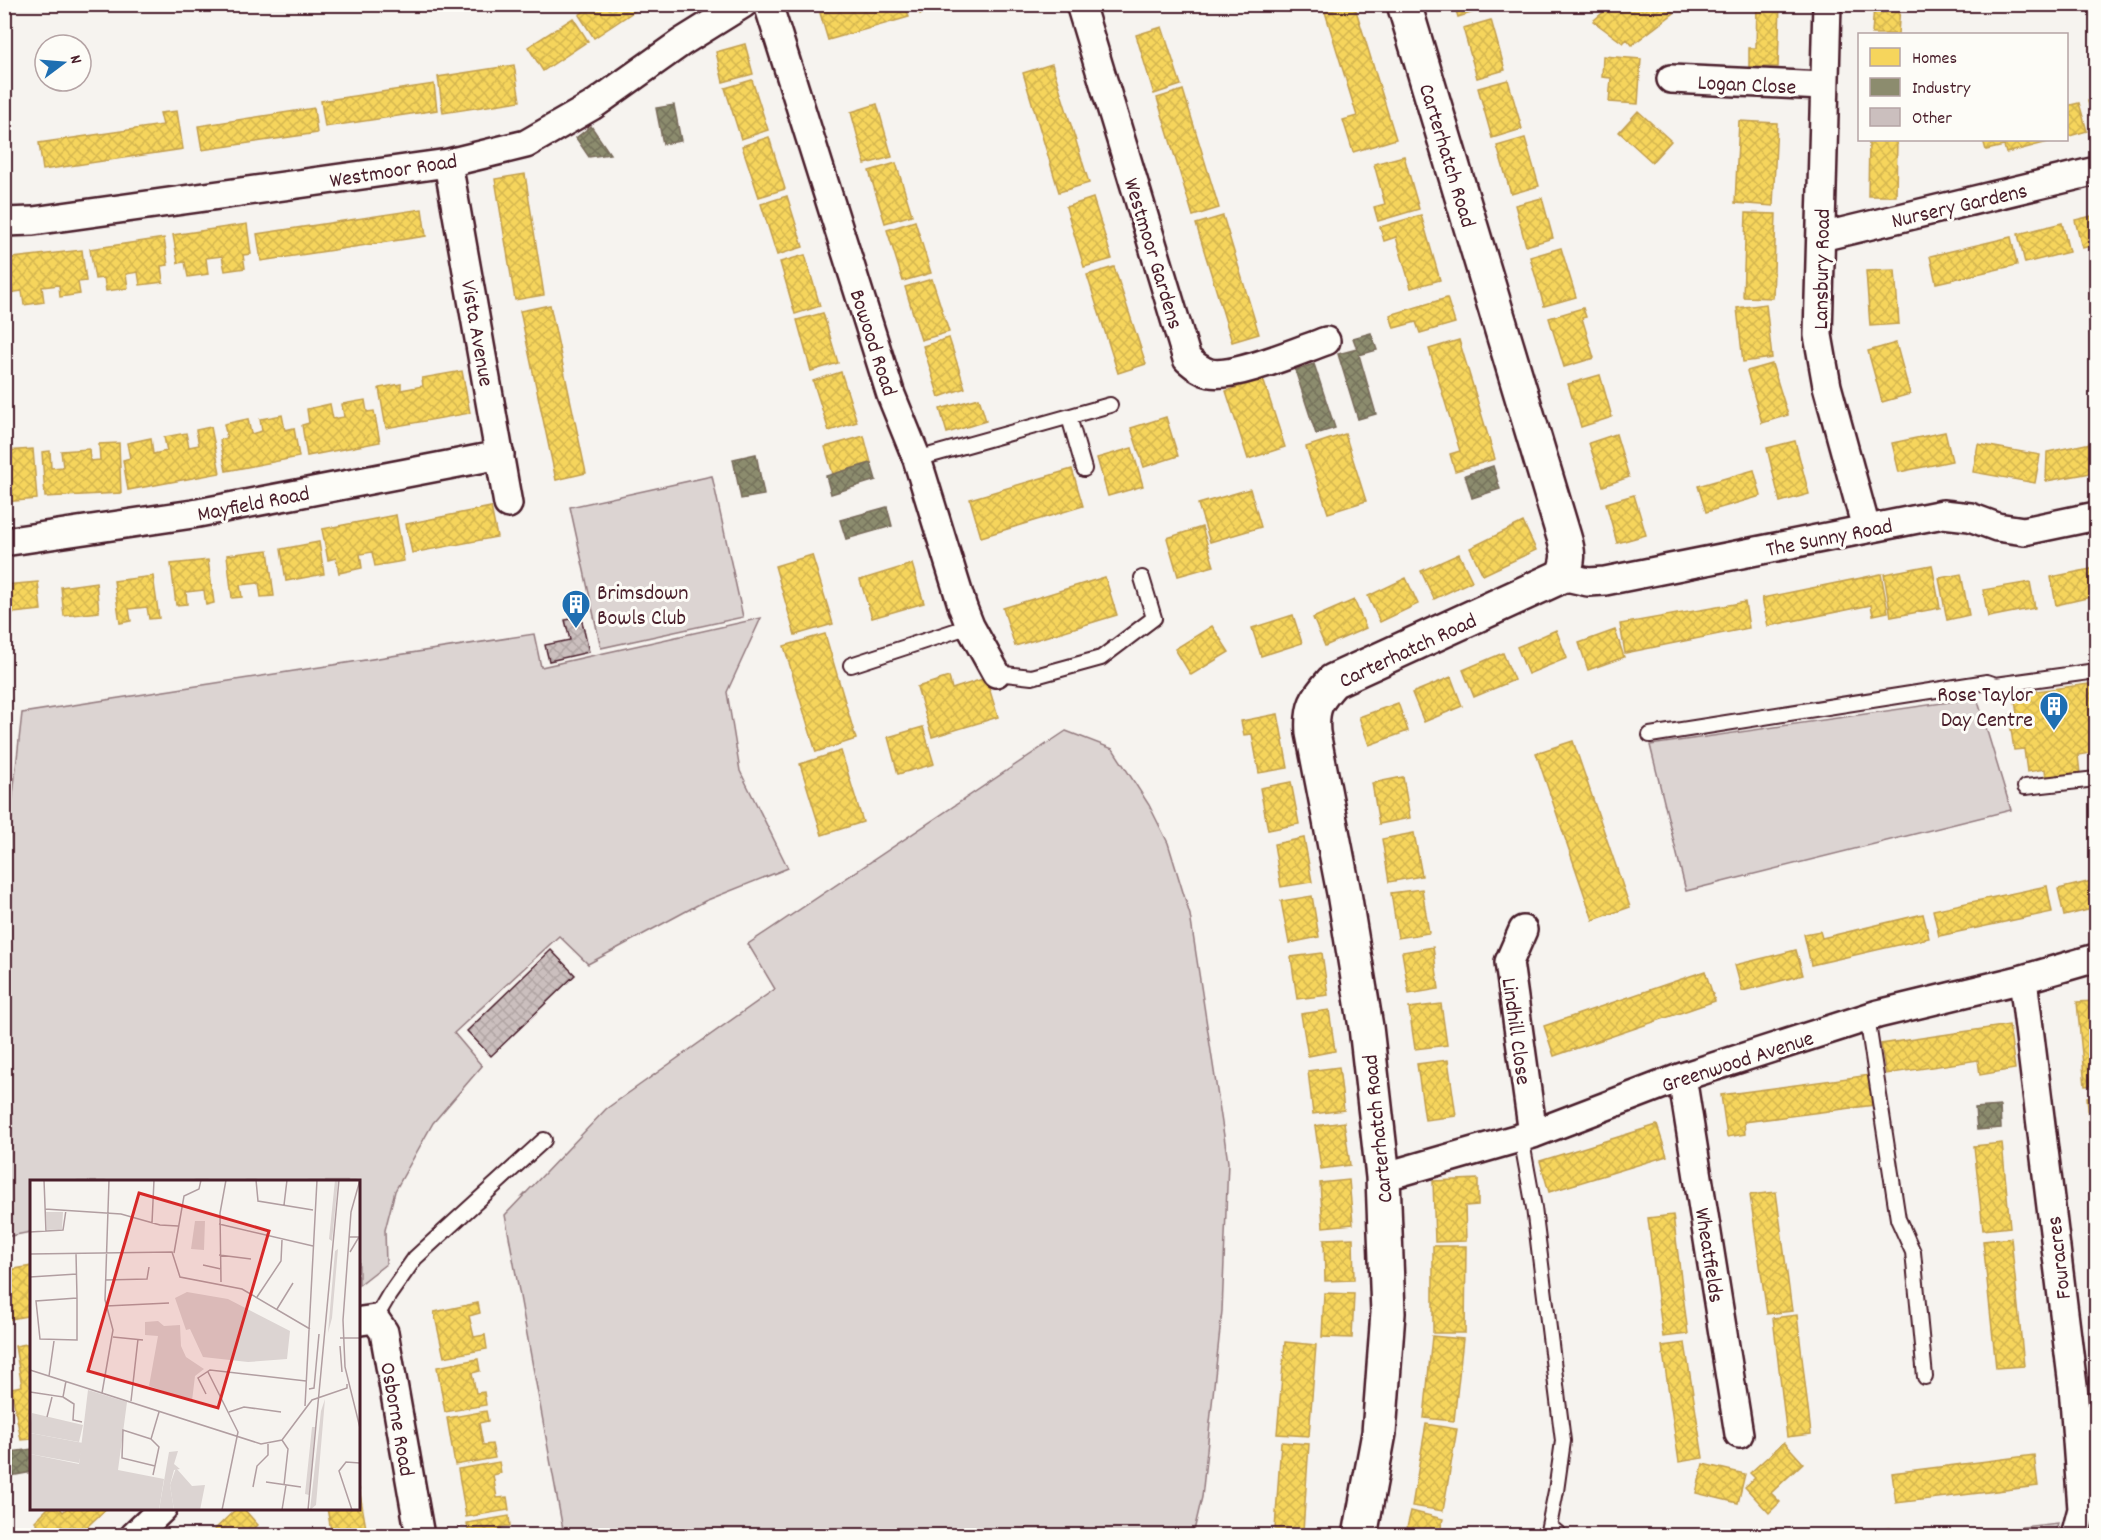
<svg xmlns="http://www.w3.org/2000/svg" width="2101" height="1540" viewBox="0 0 2101 1540" font-family="Dekko,sans-serif">
<style>
.green{fill:#dcd4d2;stroke:#937a7e;stroke-width:1.5}
.homes{fill:url(#homes-cross-hatch);stroke:#c29e4d;stroke-width:1.5}
.industry{fill:url(#industry-cross-hatch);stroke:#786b5a;stroke-width:1.5}
.building{fill:url(#building-cross-hatch);stroke:#4a1f2b;stroke-width:1.5}
.lines{fill:none;stroke-linecap:round;stroke-linejoin:round}
.service-casing{stroke:#4a1f2b;stroke-width:18}
.minor-casing{stroke:#4a1f2b;stroke-width:32}
.tertiary-casing{stroke:#4a1f2b;stroke-width:38}
.service{stroke:#fdfcf7;stroke-width:14}
.minor{stroke:#fdfcf7;stroke-width:27}
.tertiary{stroke:#fdfcf7;stroke-width:33}
.labels{text-anchor:middle;stroke-width:6;stroke-linejoin:round;paint-order:stroke}
.street-label{font-size:22px;fill:#4a1f2b;stroke:#fdfcf7}
.poi-label{font-size:22px;fill:#4a1f2b;stroke:#fdfcf7;text-anchor:start}
.inset-road{fill:none;stroke:#b19ea1;stroke-width:1.5}
.view{fill:#d62828;fill-opacity:0.15;stroke:#d62828;stroke-width:3}
.inset-edge{fill:none;stroke:#4a1f2b;stroke-width:3}
</style>
<defs>
<pattern id="homes-cross-hatch" width="8" height="8" patternUnits="userSpaceOnUse" patternTransform="scale(1.5)"><rect width="8" height="8" fill="#f6d55c"/><path d="M0 0l8 8M0 8l8-8" fill="none" stroke="#d4b650"/></pattern>
<pattern id="industry-cross-hatch" width="8" height="8" patternUnits="userSpaceOnUse" patternTransform="scale(1.5)"><rect width="8" height="8" fill="#8c8c6e"/><path d="M0 0l8 8M0 8l8-8" fill="none" stroke="#74725b"/></pattern>
<pattern id="building-cross-hatch" width="8" height="8" patternUnits="userSpaceOnUse" patternTransform="scale(1.5)"><rect width="8" height="8" fill="#cbbfbe"/><path d="M0 0l8 8M0 8l8-8" fill="none" stroke="#b0a4a3"/></pattern>
</defs>
<rect width="100%" height="100%" fill="#f6f3ef"/>
<filter id="ink" filterUnits="userSpaceOnUse"><feTurbulence type="fractalNoise" baseFrequency=".0167" numOctaves="2"/><feDisplacementMap in="SourceGraphic" scale="12" xChannelSelector="R" yChannelSelector="G"/><feConvolveMatrix kernelMatrix="1 2 1 2 8 2 1 2 1" color-interpolation-filters="sRGB"/></filter>
<g filter="url(#ink)">
<path class="green" d="M712 476 743 617 601 648 570 507Z
M761 618 727 692 740 771 788 868 705 901 588 964 559 936 454 1033 482 1066 433 1123 395 1191 385 1230 386 1264 359 1285 358 1182H32L31 1232 5 1237V935L9 831 22 713 534 634 541 667Z
M1977 698 2011 810 1686 891 1650 745Z
M1066 731 1113 749 1149 805 1168 843 1190 915 1228 1162 1222 1311 1202 1497 1193 1535H564L505 1215 606 1109 775 989 748 944Z
M2058 1523 2054 1535H1950Z"/>
<path class="homes" d="M594 4H637L639 8 594 38 579 15Z
M848 4H905L909 17 828 40 820 13Z
M917 4H951L920 14Z
M1351 4H1354L1396 139 1353 152 1343 120 1357 116 1325 12Z
M1486 4 1487 8 1458 17 1454 4Z
M1613 4H1623L1625 8 1629 4H1667L1674 13 1632 45 1627 39 1623 43 1593 21Z
M1757 4H1780L1778 67H1749V48H1756Z
M1874 5 1900 6 1898 34H1872Z
M573 18 588 41 543 71 528 47Z
M1491 20 1505 70 1477 78 1463 28Z
M1162 27 1181 85 1154 94 1136 35Z
M745 44 753 74 723 82 716 52Z
M1603 56 1641 59 1638 104 1609 102 1611 78 1602 77Z
M1052 64 1089 183 1059 192 1023 73Z
M514 65 520 101 443 113 438 77Z
M752 80 768 130 741 139 725 88Z
M1508 80 1522 129 1492 138 1478 88Z
M434 84 437 110 325 127 321 101Z
M1183 90 1219 208 1193 216 1157 98Z
M2096 99V130H2095L2088 101Z
M2079 103 2087 131 2066 137V106Z
M877 104 892 157 865 164 851 112Z
M314 108 317 133 202 150 198 126Z
M177 111 183 149 43 170 39 143 163 125 160 113Z
M1638 111 1671 141 1652 162 1619 132Z
M1739 121 1777 123 1773 206 1735 203Z
M769 137 785 189 759 197 742 146Z
M1525 138 1539 186 1511 194 1497 146Z
M1869 140H1897L1896 196H1868Z
M1983 140H2056L2006 153 2004 146 1986 150Z
M1404 156 1419 209 1378 221 1374 207 1385 204 1374 164Z
M896 163 912 215 885 223 869 171Z
M525 174 544 295 515 300 495 179Z
M787 196 803 247 777 255 761 204Z
M1093 198 1112 259 1084 267 1066 207Z
M1542 198 1553 238 1526 246 1515 205Z
M422 209 426 236 261 261 257 234Z
M1746 213 1776 214 1773 298 1743 297Z
M1421 215 1440 280 1411 288 1396 237 1384 241 1380 227Z
M2096 215V245L2082 248 2075 220Z
M1223 216 1259 334 1232 342 1196 224Z
M915 221 931 273 903 281 887 230Z
M2062 223 2069 252 2025 263 2018 234Z
M247 224 251 254 243 255 245 268 225 271 222 256 206 258 208 274 188 277 185 262 178 263 173 235Z
M2011 237 2017 265 1936 283 1930 256Z
M164 238 168 265 161 266 163 282 140 285 138 272 126 274 128 288 106 291 104 278 95 279 90 249Z
M1561 248 1576 297 1544 306 1530 257Z
M82 250 86 281 78 282 80 294 60 297 59 285 42 287 44 302 24 305 22 291 8 293 10 308 4 309V259Z
M805 255 820 306 795 314 780 262Z
M1114 267 1146 364 1118 373 1087 275Z
M1895 270 1899 324 1870 326 1866 271Z
M932 279 949 332 921 340 905 287Z
M1447 298 1455 323 1420 333 1416 322 1394 328 1390 315Z
M1766 304 1772 358 1743 362 1737 308Z
M550 305 586 473 556 480 520 311Z
M1583 308 1586 317 1582 318 1594 358 1564 367 1549 318Z
M823 313 838 363 811 371 797 320Z
M949 338 965 388 939 397 923 346Z
M1459 340 1495 459 1455 471 1450 454 1460 451 1429 349Z
M1896 343 1910 394 1882 402 1868 351Z
M1772 364 1788 415 1762 423 1747 371Z
M462 371 470 413 386 428 379 388 401 384V390L423 386 422 378Z
M841 372 857 422 829 431 813 381Z
M1600 375 1612 417 1581 427 1568 384Z
M1263 379 1285 447 1248 459 1226 391Z
M979 398 986 421 947 433 940 409Z
M365 400 367 412 374 411 380 442 307 456 302 425 309 423 307 409 330 404 333 419 344 417 342 404Z
M282 415 285 430 294 428 299 457 226 471 220 440 227 438 224 424 248 419 251 434 262 431 260 419Z
M1166 417 1178 456 1144 467 1131 428Z
M211 427 220 473 128 490 123 460 130 458 127 443 151 438 153 454 167 451 164 437 186 433 189 447 199 445 196 430Z
M1945 432 1952 461 1899 472 1892 443Z
M1345 434 1366 501 1328 513 1306 447Z
M1616 434 1629 477 1603 486 1589 443Z
M864 436 871 463 833 474 825 447Z
M1795 441 1809 494 1780 502 1767 448Z
M2096 442V472L2046 481 2047 452Z
M119 443 121 493 45 497 42 452 50 451 51 468 63 467 61 451 89 449 90 461 100 460 99 444Z
M1978 444 2040 455 2035 483 1973 472Z
M1132 448 1143 486 1108 496 1097 458Z
M33 449 37 499 4 502V451Z
M1072 469 1083 506 981 537 970 499Z
M1754 470 1761 496 1706 512 1698 486Z
M1250 489 1261 527 1210 542 1198 504Z
M1634 495 1646 535 1617 543 1606 503Z
M491 507 497 537 412 553 406 524Z
M396 515 404 561 375 566 372 552 360 554 362 568 339 573 336 558 328 560 322 529Z
M1523 522 1536 550 1483 575 1470 548Z
M1202 527 1214 566 1178 576 1167 538Z
M319 542 324 574 286 581 281 549Z
M268 550 274 596 261 597 259 583 240 585 242 597 232 598 227 555Z
M1459 554 1472 581 1434 599 1421 571Z
M812 555 833 624 795 635 775 566Z
M208 560 214 603 206 605 204 590 186 592 187 604 176 605 171 564Z
M912 564 924 603 872 618 860 580Z
M1932 565 1940 608 1891 617 1884 574Z
M2096 568V596L2056 605 2051 577Z
M1881 574 1888 612 1873 615 1871 605 1768 626 1762 598Z
M1961 574 1969 615 1947 620 1939 578Z
M153 576 159 618 149 619 147 607 129 609 131 621 120 623 114 581Z
M1105 577 1117 615 1015 646 1003 608Z
M1406 578 1418 604 1380 622 1368 596Z
M38 582 41 610 4 614V585Z
M96 582 99 612 64 616 61 587Z
M2030 582 2035 608 1988 617 1983 590Z
M1354 600 1366 628 1325 646 1313 618Z
M1745 602 1749 628 1625 653 1620 624Z
M1293 615 1302 643 1261 656 1252 628Z
M1212 626 1229 652 1191 675 1175 649Z
M1556 630 1567 658 1528 674 1517 647Z
M1615 630 1624 657 1588 670 1579 643Z
M825 634 856 739 816 752 784 646Z
M1503 653 1514 680 1474 697 1463 670Z
M949 677 952 689 986 678 998 717 932 737 917 687Z
M1451 677 1462 706 1424 722 1412 693Z
M2096 683V770L2092 771 2090 753 2078 755 2080 774 2046 779 2045 769 2027 772 2024 749 2014 750 2009 715 2017 714 2014 694Z
M1398 703 1408 731 1369 745 1359 717Z
M1278 714 1288 768 1259 773 1252 734 1244 735 1241 721Z
M923 727 934 764 898 774 888 737Z
M1573 741 1630 907 1593 920 1536 753Z
M841 751 863 822 822 835 800 764Z
M1403 777 1410 818 1379 824 1372 783Z
M1291 782 1299 824 1268 830 1260 788Z
M1414 833 1422 876 1389 882 1382 839Z
M1304 838 1312 882 1281 887 1274 844Z
M2096 880V908L2064 916 2058 889Z
M2047 886 2052 912 1939 936 1933 910Z
M1422 889 1429 933 1398 938 1391 893Z
M1312 896 1319 937 1289 943 1281 901Z
M1923 914 1929 938 1811 965 1804 934 1820 931 1822 938Z
M1433 947 1439 989 1409 994 1402 952Z
M1796 950 1803 975 1742 991 1735 965Z
M1322 953 1328 995 1297 999 1291 957Z
M1705 971 1715 1001 1554 1056 1544 1026Z
M2096 1001V1085L2085 1086 2077 1002Z
M1441 1004 1447 1045 1415 1049 1409 1008Z
M1329 1010 1335 1051 1308 1056 1301 1014Z
M2009 1025 2015 1069 1980 1075 1978 1060 1886 1074 1881 1044Z
M1448 1060 1456 1116 1425 1120 1417 1064Z
M1339 1067 1344 1110 1313 1114 1308 1071Z
M1870 1075 1874 1105 1744 1122 1745 1134 1727 1137 1721 1095Z
M2096 1096V1140H2091L2087 1097Z
M1344 1122 1350 1165 1321 1169 1315 1126Z
M1657 1125 1667 1156 1549 1192 1540 1161Z
M2002 1143 2010 1227 1983 1230 1974 1146Z
M1478 1179V1205L1465 1206 1466 1241 1435 1242 1433 1181Z
M1349 1180 1353 1224 1323 1227 1320 1183Z
M1776 1192 1792 1311 1767 1314 1750 1195Z
M1673 1215 1688 1334 1663 1337 1648 1218Z
M1353 1238 1354 1280 1325 1281 1324 1239Z
M2011 1238 2024 1366 1996 1368 1983 1241Z
M1433 1246H1466L1465 1333H1433Z
M32 1266V1315L4 1320V1271Z
M1324 1293 1354 1294 1352 1338 1322 1337Z
M478 1303 480 1313 469 1316 474 1337 485 1335 487 1349 444 1357 434 1312Z
M1797 1315 1811 1434 1787 1437 1773 1318Z
M1432 1336 1463 1339 1454 1421 1424 1418Z
M1285 1342 1316 1345 1309 1436 1277 1434Z
M32 1343V1439L21 1440 11 1388 22 1386 15 1346Z
M1685 1343 1703 1458 1679 1462 1662 1346Z
M478 1359 480 1371 472 1373 476 1393 484 1392 486 1405 445 1412 437 1367Z
M486 1411 488 1421 479 1423 483 1445 492 1444 495 1458 455 1465 447 1418Z
M1426 1424 1457 1429 1443 1511 1412 1506Z
M1281 1442 1309 1444 1303 1531 1275 1529Z
M1784 1442 1803 1463 1771 1493 1780 1502 1769 1513 1745 1487 1755 1478 1750 1473Z
M2034 1455 2038 1486 1896 1503 1892 1473Z
M499 1462 501 1473 493 1475 497 1498 507 1497 509 1510 466 1517 458 1469Z
M1703 1464 1745 1474 1738 1503 1696 1493Z
M359 1488 367 1534 332 1536 327 1508H358Z
M48 1508H60L63 1512 67 1508H107L77 1536H39L44 1531 35 1521Z
M237 1508H243L258 1525 247 1536H208Z
M1411 1511 1443 1519 1439 1536H1405Z
M509 1516 510 1526 501 1527 503 1536H469L467 1523Z
M1890 1528 1891 1536H1858V1532Z"/>
<path class="industry" d="M674 105 681 141 663 144 656 108Z
M591 126 610 154 589 157 576 138Z
M1371 333 1377 350 1359 355 1376 414 1358 419 1338 354 1357 349 1353 338Z
M1314 364 1335 428 1316 434 1295 370Z
M756 454 764 495 741 499 733 459Z
M871 463 876 480 831 494 826 476Z
M1493 466 1500 489 1472 498 1465 475Z
M887 507 892 526 846 539 840 520Z
M2000 1106 2001 1128 1977 1130 1975 1108Z
M32 1449V1472L4 1477V1453Z"/>
<path class="building" d="M581 617 589 652 549 661 545 645 570 640 565 620Z
M551 950 575 975 491 1056 467 1031Z"/>
<g class="lines">
<g class="service-casing">
<path id="service" d="M1069 417 1084 469
M917 459 1110 405
M851 665 970 626
M996 673 1032 677 1101 658 1154 618 1142 578
M1650 735 1987 682 1996 685 2096 671
M2025 787 2096 779
M1867 1017 1898 1219 1913 1252 1925 1377
M1521 1137 1534 1208 1563 1441 1556 1491 1547 1536
M375 1319 389 1295 415 1258 544 1140
M1549 1526 1561 1536"/>
</g>
<g class="minor-casing">
<path id="minor" d="M768 4 891 395 917 459 963 608 970 626 996 673
M1080 4 1187 359C1194 365 1201 371 1210 373 1235 378 1300 350 1326 341
M1827 4 1818 335 1827 386 1866 528
M1671 79 1823 86
M448 163 508 504
M4 222 33 221 448 163 526 144 592 106 682 42 743 4
M1821 237 2096 171
M4 542 193 514 500 455
M1562 576 1588 582 1605 581 1943 514 1970 517 1997 527 2024 531 2096 516
M1523 930 1509 962 1533 1134
M2023 979 2073 1386 2082 1509 2075 1536
M1682 1077 1739 1434
M1383 1177 1533 1134 1682 1077 1878 1014 2023 979 2096 958
M361 1321 375 1319 384 1332 420 1536
M134 1536 163 1508"/>
</g>
<g class="tertiary-casing">
<path id="tertiary" d="M1360 1536 1379 1433 1388 1313 1383 1177 1366 1027 1344 893 1313 733C1311 707 1316 700 1333 681L1562 576C1569 562 1569 553 1564 537L1404 4"/>
</g>
<use href="#service" class="service"/>
<use href="#minor" class="minor"/>
<use href="#tertiary" class="tertiary"/>
</g>
</g>
<defs>
<g id="building-pin" transform="scale(1.5)"><path d="M0 17L-7.5 6A9.5 9.5 0 1 1 7.5 6Z" fill="#1f6fb2" stroke="#fdfcf7"/><path d="M-4-6H4V6H1V3H-1V6H-4ZM-2.5-4.3h1.7v1.8h-1.7ZM.8-4.3h1.7v1.8H.8ZM-2.5-1h1.7V.8h-1.7ZM.8-1h1.7V.8H.8Z" fill="#fff"/></g>
</defs>
<g fill-rule="evenodd">
<use href="#building-pin" x="576" y="604"/>
<use href="#building-pin" x="2054" y="706"/>
</g>
<g class="labels">
<g class="street-label">
<text transform="translate(1747 83) rotate(3)" y="8">Logan Close</text>
<text transform="translate(1449 155) rotate(73)" y="8">Carterhatch Road</text>
<text transform="translate(393 169) rotate(-9)" y="8">Westmoor Road</text>
<text transform="translate(1959 204) rotate(-13)" y="8">Nursery Gardens</text>
<text transform="translate(1155 253) rotate(73)" y="8">Westmoor Gardens</text>
<text transform="translate(1820 269) rotate(-89)" y="8">Lansbury Road</text>
<text transform="translate(479 333) rotate(80)" y="8">Vista Avenue</text>
<text transform="translate(875 342) rotate(72)" y="8">Bowood Road</text>
<text transform="translate(253 502) rotate(-11)" y="8">Mayfield Road</text>
<text transform="translate(1829 536) rotate(-11)" y="8">The Sunny Road</text>
<text transform="translate(1407 649) rotate(-25)" y="8">Carterhatch Road</text>
<text transform="translate(1518 1031) rotate(82)" y="8">Lindhill Close</text>
<text transform="translate(1737 1060) rotate(-18)" y="8">Greenwood Avenue</text>
<text transform="translate(1376 1129) rotate(-96)" y="8">Carterhatch Road</text>
<text transform="translate(1711 1255) rotate(81)" y="8">Wheatfields</text>
<text transform="translate(2057 1258) rotate(-97)" y="8">Fouracres</text>
<text transform="translate(399 1419) rotate(80)" y="8">Osborne Road</text>
</g>
<g class="poi-label">
<text x="597" y="599">Brimsdown<tspan x="597" dy="25">Bowls Club</tspan></text>
<text x="2033" y="701" text-anchor="end">Rose Taylor<tspan x="2033" dy="25">Day Centre</tspan></text>
</g>
</g>
<g transform="translate(30 1180)">
<rect width="330" height="330" fill="#f6f3ef"/>
<path d="M305 0H308L302 61 299 59ZM16 32H33L32 49 17 50ZM165 41H175L174 70 161 69ZM157 112 198 119 260 151 257 179 218 182 173 177 160 149 156 150 145 118ZM128 141 134 146 150 145 151 166 156 177 174 189 165 196 162 221 119 206 128 156 115 155V142ZM295 219 286 325 280 330 291 231ZM2 233 53 245 49 262 0 253ZM282 247H285L279 315 275 314ZM146 288 162 306 175 305 170 330H144L140 305Z" fill="#dcd4d2"/>
<path d="M308 69 302 138 298 153 305 71ZM148 271 144 284 150 289 144 290 140 305 144 330H129L139 272Z" fill="#dcd4d2"/>
<path d="M0 253 53 263 49 283 0 274Z" fill="#dcd4d2"/>
<path d="M58 210 97 222 88 290 134 299 129 330H0V274L49 284Z" fill="#dcd4d2"/>
<path class="inset-road" d="M14 0 16 52M226 0 228 21 283 30M330 0 321 32 313 140 315 187 330 248M254 25 257 0M15 29 91 34 130 45 148 46M122 43 124 0M189 44 283 66M0 52 33 50 36 30M319 57H329L320 72M46 73 47 118V160L10 159 6 121 47 118M144 73 154 16 169 9 171 0M0 74 142 72 150 97 212 109 280 149M189 75 221 79M173 85 191 89M0 97 47 94M75 100 117 99 119 87M191 102 190 33 196 0M227 117 251 81 252 60M76 126 139 123M247 129 263 103M83 157 113 160M310 158H330M310 166 312 192M0 190 231 264 252 260 282 220 317 208V204M178 192 208 252 192 330M19 196 24 161M279 209 284 208 289 154M0 212 33 217 36 201M72 213 83 150 75 120 79 0M176 214 168 198 180 190 276 201M33 217 44 224 43 240 52 242M101 221 108 159M275 226 287 0M199 232 214 227 251 232M17 237 22 217M121 259 93 250 92 278 125 286M252 260 258 269 254 305M123 295 129 267 121 259 129 232M236 302 271 307M223 307 227 286 238 275V264M252 330 256 305M278 330 309 0M322 330 309 291 316 282 330 283"/>
<path class="view" d="M109 13 239 51 188 228 58 191Z"/>
<rect width="330" height="330" class="inset-edge"/>
</g>
<rect width="2101" height="1540" fill="none" stroke="#fdfcf7" stroke-width="24"/>
<rect x="12" y="12" width="2077" height="1516" fill="none" stroke="#4a1f2b" stroke-width="2" filter="url(#ink)"/>
<rect x="1858" y="33" width="210" height="108" fill="#fdfcf7" stroke="#b5a4a5" stroke-width="1.5"/>
<rect x="1870" y="48" width="30" height="18" fill="#f6d55c" stroke="#b5a4a5" stroke-width="1.5"/>
<text x="1912" y="63" font-size="18" fill="#4a1f2b">Homes</text>
<rect x="1870" y="78" width="30" height="18" fill="#8c8c6e" stroke="#b5a4a5" stroke-width="1.5"/>
<text x="1912" y="93" font-size="18" fill="#4a1f2b">Industry</text>
<rect x="1870" y="108" width="30" height="18" fill="#cbbfbe" stroke="#b5a4a5" stroke-width="1.5"/>
<text x="1912" y="123" font-size="18" fill="#4a1f2b">Other</text>
<g transform="translate(63 63) rotate(74)"><circle r="28" fill="#fdfcf7" stroke="#b5a4a5" stroke-width="1.5"/>
<path d="M0-4.5L10 22L0 15L-10 22Z" fill="#1f6fb2"/>
<text y="-9" font-size="16" font-weight="bold" text-anchor="middle" fill="#4a1f2b">N</text>
</g>
</svg>
